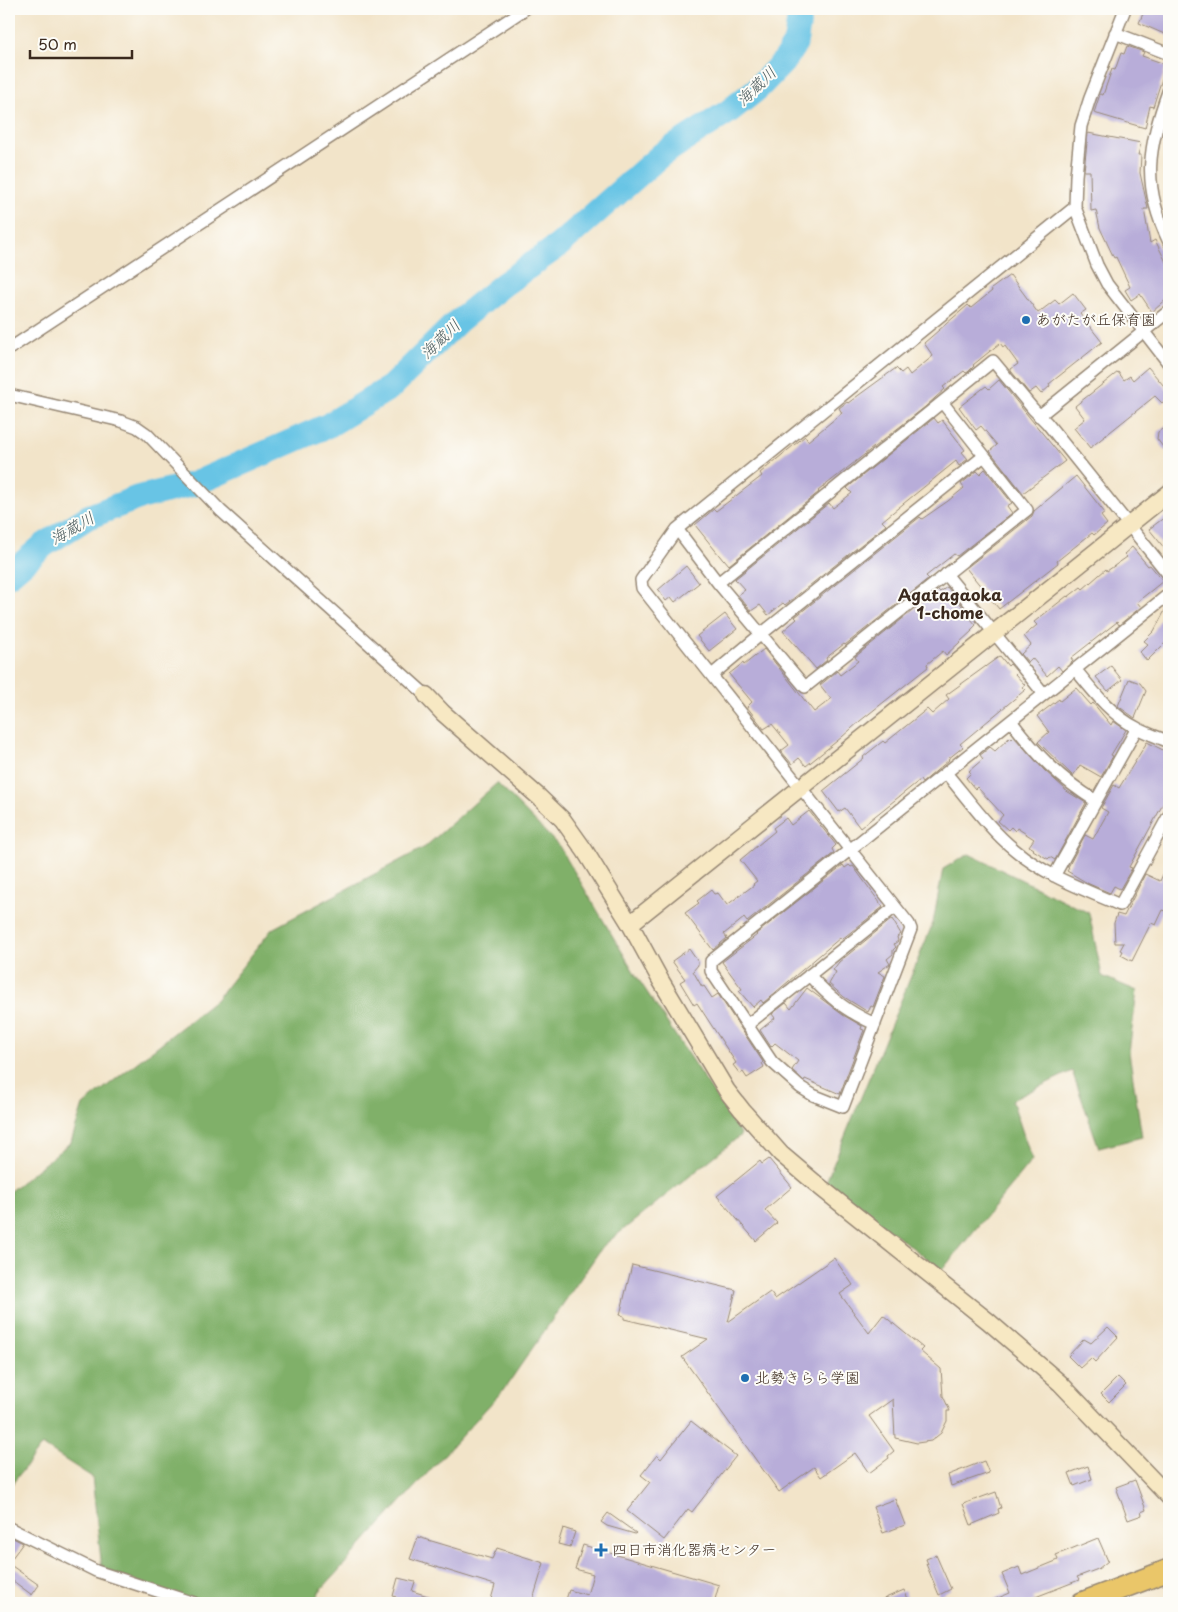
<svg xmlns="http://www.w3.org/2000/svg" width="1178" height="1612" viewBox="0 0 1178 1612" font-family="'Playpen Sans','Klee One',sans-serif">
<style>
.forest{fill:#80b069;stroke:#5e6d44}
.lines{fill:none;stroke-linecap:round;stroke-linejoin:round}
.river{stroke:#67c4e5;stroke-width:25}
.building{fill:#b8add9}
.street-casing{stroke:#968774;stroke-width:14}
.secondary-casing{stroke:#968774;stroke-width:19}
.highway-casing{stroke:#968774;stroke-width:24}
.street{stroke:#fff;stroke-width:11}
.secondary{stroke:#f7e8c3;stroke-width:16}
.highway{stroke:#eac669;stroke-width:21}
.poi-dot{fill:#1f6fb2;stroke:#fdfcf7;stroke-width:2}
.labels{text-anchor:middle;stroke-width:4;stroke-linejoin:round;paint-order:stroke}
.poi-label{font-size:15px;fill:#3b2a1e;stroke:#fdfcf7;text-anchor:start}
.water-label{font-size:16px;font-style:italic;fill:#48585a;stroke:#fdfcf7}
.neighbourhood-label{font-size:16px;font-weight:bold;fill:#3b2a1e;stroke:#fdfcf7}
</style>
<rect width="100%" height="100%" fill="#fdfcf7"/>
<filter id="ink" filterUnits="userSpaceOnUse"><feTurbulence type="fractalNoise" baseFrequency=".02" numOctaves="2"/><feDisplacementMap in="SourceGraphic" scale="10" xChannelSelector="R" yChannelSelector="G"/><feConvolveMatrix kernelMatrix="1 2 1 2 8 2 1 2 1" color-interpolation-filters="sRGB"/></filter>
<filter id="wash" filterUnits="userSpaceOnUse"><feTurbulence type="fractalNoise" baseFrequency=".0096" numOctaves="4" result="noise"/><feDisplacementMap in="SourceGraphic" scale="20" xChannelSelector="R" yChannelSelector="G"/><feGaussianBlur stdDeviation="1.12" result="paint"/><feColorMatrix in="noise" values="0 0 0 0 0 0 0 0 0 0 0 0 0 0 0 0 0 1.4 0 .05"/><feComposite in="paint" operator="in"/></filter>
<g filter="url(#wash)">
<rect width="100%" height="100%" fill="#f2e4c9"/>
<path class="forest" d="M497 783 559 846 637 977 741 1135 603 1246 505 1388 319 1592 316 1603H194L102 1569 92 1477 42 1445 9 1488V1192L71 1142 83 1105 216 1000 272 929 425 847Z
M969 854 1089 913 1102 976 1137 991 1129 1052 1142 1137 1099 1148 1072 1071 1012 1100 1032 1160 942 1270 826 1182 933 923 943 869Z"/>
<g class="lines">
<path class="river" d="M9 575 44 545 88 517 137 498 194 484 265 453 329 425 391 387 458 321 504 284 558 246 661 155 728 112 757 89 784 61 795 44 801 9"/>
</g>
<g id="blocks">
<path class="building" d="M1145 9H1154L1169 15V36L1139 23Z
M1127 46 1144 52 1142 56 1162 63V65L1166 66 1153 107 1150 106 1145 128 1094 113 1100 94 1103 95 1112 69 1115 70 1121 53 1124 54Z
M1088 133 1141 143 1138 155H1141L1140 173 1148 209H1144L1150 243 1155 240 1169 268V297L1152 312 1140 294 1131 300 1125 290 1130 287 1116 257 1114 258 1100 228 1096 210 1091 211 1090 171H1084Z
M1010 275 1038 313 1055 300 1059 304 1073 293 1086 310 1080 314 1102 342 1049 384 1050 386 1041 394 1036 388 1029 393 1011 371V369L1018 364 1005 346 1003 347 1000 343 973 365 974 366 968 372 966 373 964 371 943 387 945 389 925 407 818 491 819 492 729 565 724 559 723 560 695 525 714 509 716 511 762 476 760 473 805 436 808 441 842 413 839 408 847 402 848 403 896 368 901 373 906 369 910 375 933 356 924 343 968 305 971 308 992 291 991 289Z
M1148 367 1169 392V397L1162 403 1155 396 1090 448 1074 428 1085 419 1075 406 1118 372 1124 380 1130 376 1133 380Z
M999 380 1065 461 1023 493 990 451 997 445 981 426 976 430 959 407 986 386 989 389Z
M934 418 938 423 942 420 965 450 962 452 968 459 959 466 956 461 882 521 886 525 785 605 783 603 768 615 760 605 751 611 738 595 745 590 735 579 829 503 833 508 852 493 847 488Z
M1169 424V455L1157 439 1158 432Z
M985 469 1012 503 1007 506 1012 513 957 556 954 554 926 576 929 579 845 645 844 644 826 658 827 660 816 669 783 631 797 619 795 617 920 517 922 519 948 501 964 488 961 484 977 471 980 474Z
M1076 476 1105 513 1101 516 1107 524 1094 535 1092 533 1057 561 1058 563 999 609 966 568 1032 516 1034 511Z
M1169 514V554L1149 529Z
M1132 547 1148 566 1150 565 1163 581 1137 602 1141 607 1119 625 1117 622 1071 658 1073 661 1062 671 1058 666 1047 676 1032 658 1028 662 1021 654 1031 645 1024 636 1037 625 1034 622 1067 596 1068 597 1081 587 1083 589 1106 569 1107 571 1127 557 1124 554Z
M686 566 699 583 675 602 671 597 666 601 658 590Z
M947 587 966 611 965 612 976 625 971 630 972 631 946 655 943 651 927 664 928 667 860 721 842 737 806 766 799 758 792 764 781 751 789 745 772 724 764 729 747 707 752 702 729 674 743 663 744 665 764 649 814 712 831 699 820 685 825 681 837 671 840 675 858 661 855 657 938 590 940 592Z
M1169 603V639L1147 661 1140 652 1148 644 1144 641 1154 631Z
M725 614 737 629 709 651 697 636Z
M1000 656 1008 666 1010 664 1017 672 1015 674 1025 685 1022 687 1025 690 960 744 963 747 948 759 949 760 922 783 920 780 860 828 845 808 839 812 823 791 864 758 863 757 883 741 885 743 927 709 932 714 949 699 946 695Z
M1111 666 1122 680 1108 691 1096 677Z
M1129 679 1140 683 1146 691 1135 718 1118 706Z
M1076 688 1091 705 1093 703 1111 725 1113 721 1126 730 1111 755 1113 756 1101 777 1080 765 1073 776 1038 742 1049 732 1037 716 1059 699 1060 701Z
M1010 737 1012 739 1014 737 1044 770 1065 789V790L1086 803 1055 860 1050 857 1048 859 1033 850 1034 849 1029 846 1034 839 1017 828 1015 831 1011 827 1008 830 998 821 1003 815 977 787 975 789 966 778 971 773 969 771 983 759 980 755 983 753 990 747 995 751Z
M1147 742 1169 753V793L1129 867 1132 868 1120 889 1114 886 1110 893 1089 884 1067 871 1069 868 1068 867 1085 835 1093 839 1108 812 1101 808 1114 785 1119 788Z
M809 811 836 845 832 849 834 853 747 922 744 918 724 934 727 938 713 950 685 913 699 903 697 901 711 890 714 894 718 893 727 905 754 885 753 884 757 881 740 860 775 831 773 828 786 818 791 825Z
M1169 861V912L1163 910 1156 925 1151 923 1132 961 1121 955 1123 951 1120 950 1124 943H1115L1114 923 1117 914 1124 916 1145 874 1160 881Z
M843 865 845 868 849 865 851 867 853 866 883 907 842 939 840 938 763 1003 761 1000 753 1007 739 991 742 989 722 962 757 935 756 934Z
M892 919 901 934 897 937 898 941 894 944 896 947 893 950V954L887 959 890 964 878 972 885 976 873 1007 871 1006 868 1012 844 997 829 984 836 972 833 970 839 962Z
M689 949 698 962V965L693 971 702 987 704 986 712 998 718 994 763 1062 762 1063 764 1067 747 1078 743 1072 740 1074 733 1065 736 1063 697 1003 694 1005 680 982 685 979 672 961Z
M807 988 843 1015 862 1026 861 1029 864 1030 840 1094 805 1079 804 1081 792 1070 798 1061 775 1043 771 1047 760 1030 775 1018 772 1014 786 1003 791 1009Z
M769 1159 792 1187 765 1210 777 1223 756 1241 717 1196 760 1161 762 1164Z
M834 1258 853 1285 840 1294 869 1333 883 1315 923 1348 920 1351 941 1369 943 1396 950 1411H947V1421L941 1433 931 1441 917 1443 895 1438 893 1399 869 1416 894 1451 888 1456 889 1458 869 1473 855 1453 821 1477 814 1467 779 1492 682 1357 708 1339 624 1319V1316L620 1315 632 1265 736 1290 728 1322 770 1292 775 1299Z
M1108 1327 1118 1337 1095 1362 1091 1358 1080 1368 1068 1356 1084 1339 1091 1343Z
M1118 1377 1126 1385 1109 1402 1101 1394Z
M691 1421 736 1456 692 1512 688 1509 664 1540 627 1511 650 1482 641 1475 657 1455 661 1459Z
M984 1461 989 1473 951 1486 948 1475Z
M1088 1466 1092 1479 1074 1486 1069 1473Z
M1135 1480 1146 1510 1141 1512 1142 1515 1128 1520 1116 1487Z
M996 1492 1001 1508 998 1509 999 1513 971 1525 963 1504Z
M895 1499 905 1525 883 1533 873 1507Z
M608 1513 636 1533 635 1534 607 1526 601 1522Z
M563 1528 575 1532 570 1547 558 1544Z
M9 1536 23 1543 9 1562Z
M418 1537 492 1559 497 1548 544 1563 532 1603H490L495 1585 410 1559Z
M1098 1538 1108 1561 1098 1569 1077 1577 1079 1580 1033 1598 1034 1601 1028 1603H986L1010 1593 1002 1574 1019 1567 1022 1575 1056 1561 1058 1560 1056 1555Z
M583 1545 719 1585 714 1603H565L569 1590 587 1595 593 1574 575 1569Z
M936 1555 951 1589 939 1595 926 1564H928L926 1559Z
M9 1564 39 1585 32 1595 9 1578Z
M398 1578 415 1582 412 1591 444 1601V1603H394L396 1597 393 1596Z
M904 1590 910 1603H874Z"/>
</g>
</g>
<g filter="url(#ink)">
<use href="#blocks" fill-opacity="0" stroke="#968774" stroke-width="1"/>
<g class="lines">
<g class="street-casing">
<path id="street" d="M1125 9 1090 98 1081 126 1076 176 1075 207 1097 265 1107 284 1169 364
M1115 33 1169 54
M1169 89C1148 147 1141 184 1169 242
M1075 207 677 529 641 580 642 588 909 924 911 929 843 1107 813 1095 800 1087 772 1062 711 971V961L1169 594
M9 349 525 9
M9 395 121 421 137 427 147 434 221 511 426 695
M1039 416 1169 311
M677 529 718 583 805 687 1027 510 942 402
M946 574 1044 694
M718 583 993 361 1033 409 1047 423 1169 575
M1075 669C1093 691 1111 715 1137 728 1147 734 1159 737 1169 742
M712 675 760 635 984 456
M1011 721C1037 755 1059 778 1096 801
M946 773C968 799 989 829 1015 850 1046 876 1083 889 1120 905L1169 815
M1054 876 1137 728
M809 975C830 998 846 1011 875 1024
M747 1025 895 907
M9 1528 96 1571 194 1603"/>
</g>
<g class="secondary-casing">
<path id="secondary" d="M426 695 443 713 539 797 563 820 585 851 630 924 661 981 727 1091 742 1110 781 1154 820 1187 988 1321 1060 1383 1169 1497
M630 924 1169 493"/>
</g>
<g class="highway-casing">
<path id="highway" d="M1082 1603 1169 1570"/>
</g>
<use href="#street" class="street"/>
<use href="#secondary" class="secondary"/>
<use href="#highway" class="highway"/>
</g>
</g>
<g class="poi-dot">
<circle cx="1026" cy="320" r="5"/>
<circle cx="745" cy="1378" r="5"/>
<path d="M598.5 1542.5h5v5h5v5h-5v5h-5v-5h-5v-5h5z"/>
</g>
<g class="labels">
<g class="poi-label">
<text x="1036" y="325">あがたが丘保育園</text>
<text x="755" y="1383">北勢きらら学園</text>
<text x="612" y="1555">四日市消化器病センター</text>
</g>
<g class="water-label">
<text transform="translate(756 86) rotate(-44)" y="6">海蔵川</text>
<text transform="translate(440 339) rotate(-44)" y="6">海蔵川</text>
<text transform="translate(72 528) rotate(-30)" y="6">海蔵川</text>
</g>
<g class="neighbourhood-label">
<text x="950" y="601">Agatagaoka<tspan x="950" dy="18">1-chome</tspan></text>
</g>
</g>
<rect width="1178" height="1612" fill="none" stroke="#fdfcf7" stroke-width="30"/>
<path d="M30 50v8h102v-8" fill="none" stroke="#3b2a1e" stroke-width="2.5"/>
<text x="38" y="50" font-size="15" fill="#3b2a1e" stroke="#fdfcf7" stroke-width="4" paint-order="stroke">50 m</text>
</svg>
